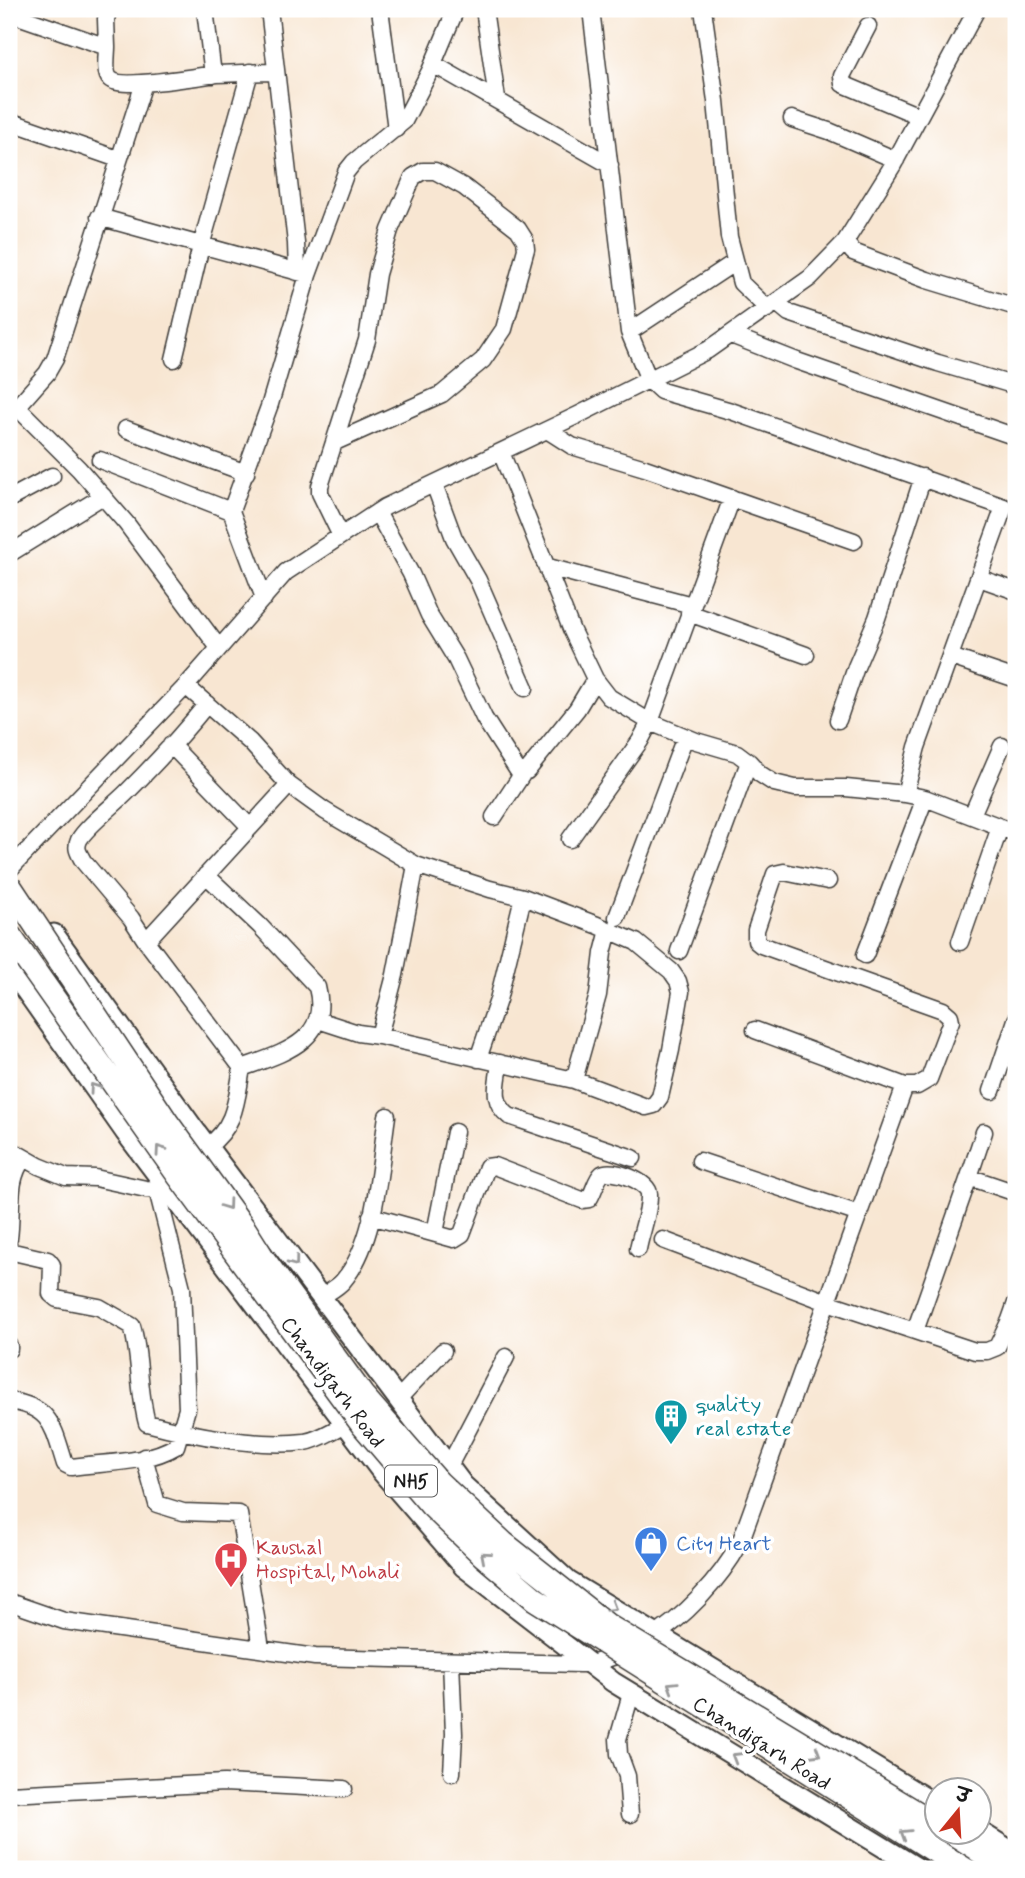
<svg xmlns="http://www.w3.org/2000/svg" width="1025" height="1878" viewBox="0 0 1025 1878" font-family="Mynerve,'Playpen Sans Deva',sans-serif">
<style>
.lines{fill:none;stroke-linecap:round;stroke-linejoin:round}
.minor-casing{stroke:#3d3a37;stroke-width:19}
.major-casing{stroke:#3d3a37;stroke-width:23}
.highway-casing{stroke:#3d3a37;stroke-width:26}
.minor{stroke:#fff;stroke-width:16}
.major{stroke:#fff;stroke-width:19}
.highway{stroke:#fff;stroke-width:23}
.highway-bridge-casing{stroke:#3d3a37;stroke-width:26;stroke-linecap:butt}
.highway-bridge{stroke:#fff;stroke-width:23}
.oneway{stroke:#999}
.labels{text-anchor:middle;stroke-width:7;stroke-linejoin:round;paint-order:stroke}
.shield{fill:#fff;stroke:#606060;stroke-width:2}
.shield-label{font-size:19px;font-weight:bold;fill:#1c1c1c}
.street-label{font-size:21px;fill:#1c1c1c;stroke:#fff}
.culture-label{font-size:21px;fill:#0d838f;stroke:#fff;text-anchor:start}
.shop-label{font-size:21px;fill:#366cbe;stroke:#fff;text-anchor:start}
.health-label{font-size:21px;fill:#be3a42;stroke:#fff;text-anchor:start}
</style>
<rect width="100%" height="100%" fill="#fff"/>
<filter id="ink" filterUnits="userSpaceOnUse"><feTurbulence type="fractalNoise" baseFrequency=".0143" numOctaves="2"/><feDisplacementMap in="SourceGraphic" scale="14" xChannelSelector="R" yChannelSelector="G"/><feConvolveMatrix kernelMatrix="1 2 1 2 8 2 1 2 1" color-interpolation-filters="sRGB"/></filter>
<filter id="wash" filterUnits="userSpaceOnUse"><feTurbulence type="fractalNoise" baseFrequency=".00686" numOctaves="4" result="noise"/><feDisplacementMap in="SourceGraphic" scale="28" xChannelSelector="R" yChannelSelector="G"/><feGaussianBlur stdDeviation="1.57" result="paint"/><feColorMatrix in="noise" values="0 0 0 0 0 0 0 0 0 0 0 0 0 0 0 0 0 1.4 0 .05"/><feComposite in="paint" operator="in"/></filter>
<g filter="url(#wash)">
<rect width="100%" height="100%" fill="#f8e6d2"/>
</g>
<g filter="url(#ink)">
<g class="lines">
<g class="minor-casing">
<path id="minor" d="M205 9 213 75
M269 9 296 243 297 272
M380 9 396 129
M484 9 497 99
M591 9 629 332 649 380 661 391 731 411 1004 507 917 747 905 794
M703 9 716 101 729 237 741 283 768 309
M9 13 107 47C107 55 104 73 110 79 121 90 199 76 217 74 237 73 257 72 276 72
M868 26 842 76 843 84 919 116
M107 47 106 19 109 9
M433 64 610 165
M144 83 55 359 47 373 17 407 79 469 126 523 219 648
M792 119 829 131 896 160
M9 121 118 159
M99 217 306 274
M845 242 853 252 927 280 1016 307
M777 303 789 313 938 363 1016 386
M629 332 735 262
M731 335 797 361 1016 437
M174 359 201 246 250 72
M126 429 246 473
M547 430 572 446 645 468 854 541
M335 442 442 394 483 360 504 329 526 249 525 240 518 229 464 187 435 171H423L413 177 390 230 377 274 367 340 320 486V493L341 536
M501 452 572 631 595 679 609 697 650 722 696 741 737 753 749 762 760 774 774 783 795 788H846L905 794 925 798 1016 833
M100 460 231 511
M434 484 454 538 478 580 525 688
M9 499 52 476
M377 512 411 574 429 615 456 659 484 718 518 771H527L577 709 595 679
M9 554 103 496
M548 567 692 605
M979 578 1016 591
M264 598 231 511 270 404 308 275 346 172 354 162 404 121 430 71 456 9
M689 613 806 655
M951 657 1016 679
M186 686 250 742 289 785 325 811 416 865 395 975 379 1036 358 1033 318 1020
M207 704C182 735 154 765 126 793 114 805 85 828 79 840 75 849 79 853 83 861L131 918 146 941 289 785
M838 720 856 667 877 618 923 477
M171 745 250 827
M972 815 1002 746
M494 817 523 773
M570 839 640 741 650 722 732 498
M9 870 186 686 286 572 385 507 578 415 708 350 810 278 845 242 893 165 977 9
M206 875 260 926 317 987C331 1041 283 1053 242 1068
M617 917 685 737
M146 941 242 1068C236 1101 236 1126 207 1147
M960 942 1000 827
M679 951 749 762
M865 955 925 798
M755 1030 905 1086
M379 1036 574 1080 646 1107 654 1105 660 1097 671 1050 681 992 678 981 671 971 636 942 597 925 523 897 490 889 416 865
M478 1059 498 1000 523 897
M500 1063C498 1084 490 1101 509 1116L633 1158
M574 1080 598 995 603 953 609 930
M992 1091 1016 1020
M9 1149 39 1166 66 1177 95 1178 146 1189 166 1190
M700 1161 859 1214
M969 1177 984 1132
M371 1216 454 1239 462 1234 487 1167 494 1166 582 1200 589 1199C594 1192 596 1179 602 1174 612 1168 648 1181 649 1194 650 1211 641 1232 638 1249
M435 1233 455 1132
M9 1238C13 1213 6 1179 24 1158
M663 1240 827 1302 975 1351H987L997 1347 1010 1320 1016 1322
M9 1251 48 1260 52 1265 51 1294 57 1299 99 1307 132 1326C141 1357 138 1391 147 1423 192 1435 258 1448 305 1442 319 1440 333 1430 346 1424
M321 1297C328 1292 337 1288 343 1281 377 1241 379 1168 387 1116
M1010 1320 1016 1303
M915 1331 969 1177 1016 1193
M9 1346V1349
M398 1399 443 1351
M9 1401C52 1407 53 1427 65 1464L71 1467C104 1462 146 1464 176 1446L187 1409 182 1288 157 1190
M144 1457 157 1504 183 1512 239 1514 261 1648
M449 1466 506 1357
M9 1602 64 1621 315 1657 580 1664H591L628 1652
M648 1640C684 1618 720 1580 740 1543L905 1086H917L929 1079 951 1021 950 1016 943 1010 761 945 756 941V930L775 874 784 872 828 881
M451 1661 454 1734 452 1773
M9 1794 224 1783 344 1789
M630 1814 627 1776 619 1754 618 1739 631 1694"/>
</g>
<g class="major-casing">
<path id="major" d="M54 934 194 1129 463 1485 568 1581 937 1805
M9 967 125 1132 381 1471 464 1567 613 1682 919 1869
M979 1831 1016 1854"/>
</g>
<g class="highway-casing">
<path id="highway" d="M950 1832 1008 1869"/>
</g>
<use href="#minor" class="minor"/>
<use href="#major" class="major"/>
<use href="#highway" class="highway"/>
<g class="highway-bridge-casing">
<path id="highway-bridge" d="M9 885 168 1124 245 1230 264 1260 362 1395 439 1483 503 1543 608 1626 937 1825
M9 935 179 1176 362 1424 432 1506 483 1555 535 1599 964 1869"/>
</g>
<use href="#highway-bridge" class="highway-bridge"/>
</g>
<defs><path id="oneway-chevron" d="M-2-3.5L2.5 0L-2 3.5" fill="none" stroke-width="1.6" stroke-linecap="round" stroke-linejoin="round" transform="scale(1.75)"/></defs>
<g class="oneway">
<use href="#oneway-chevron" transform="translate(94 1088) rotate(-125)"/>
<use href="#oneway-chevron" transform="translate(160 1150) rotate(-125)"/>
<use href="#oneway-chevron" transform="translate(227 1205) rotate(54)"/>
<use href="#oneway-chevron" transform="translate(294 1262) rotate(53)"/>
<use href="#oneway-chevron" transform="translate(485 1556) rotate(-139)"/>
<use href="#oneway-chevron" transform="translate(612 1607) rotate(31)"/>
<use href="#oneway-chevron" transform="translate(672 1686) rotate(-148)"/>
<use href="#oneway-chevron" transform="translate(816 1753) rotate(31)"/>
<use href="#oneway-chevron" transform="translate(736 1757) rotate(-149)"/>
<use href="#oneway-chevron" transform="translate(905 1834) rotate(-148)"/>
</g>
</g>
<defs>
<g id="building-pin" transform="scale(1.75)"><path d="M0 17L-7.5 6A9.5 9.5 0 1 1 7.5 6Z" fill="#0f9aa8" stroke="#fff"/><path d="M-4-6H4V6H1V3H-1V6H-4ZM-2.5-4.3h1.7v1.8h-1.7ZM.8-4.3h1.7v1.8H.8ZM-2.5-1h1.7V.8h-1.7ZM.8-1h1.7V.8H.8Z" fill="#fff"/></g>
<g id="shop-pin" transform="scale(1.75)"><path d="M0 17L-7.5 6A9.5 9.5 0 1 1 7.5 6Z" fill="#3f7fe0" stroke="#fff"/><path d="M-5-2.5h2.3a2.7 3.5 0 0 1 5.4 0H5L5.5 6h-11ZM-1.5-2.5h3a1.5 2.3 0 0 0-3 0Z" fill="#fff"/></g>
<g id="hospital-pin" transform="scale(1.75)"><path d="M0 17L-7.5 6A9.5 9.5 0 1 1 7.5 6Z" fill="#e0444e" stroke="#fff"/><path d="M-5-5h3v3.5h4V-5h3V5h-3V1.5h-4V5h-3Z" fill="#fff"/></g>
</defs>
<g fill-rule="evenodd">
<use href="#building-pin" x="671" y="1416"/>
<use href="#shop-pin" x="651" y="1543"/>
<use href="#hospital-pin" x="231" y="1559"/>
</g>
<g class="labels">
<rect class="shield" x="385" y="1465.5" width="52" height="31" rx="5"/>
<g class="shield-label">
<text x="411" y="1488">NH5</text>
</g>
<g class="street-label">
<text transform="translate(333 1382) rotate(53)" y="7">Chandigarh Road</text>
<text transform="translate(762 1743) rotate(32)" y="7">Chandigarh Road</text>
</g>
<g class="culture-label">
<text x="696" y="1411">quality<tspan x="696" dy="24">real estate</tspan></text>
</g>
<g class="shop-label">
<text x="676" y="1550">City Heart</text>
</g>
<g class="health-label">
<text x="256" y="1554">Kaushal<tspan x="256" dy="24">Hospital, Mohali</tspan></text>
</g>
</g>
<rect width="1025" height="1878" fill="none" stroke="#fff" stroke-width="35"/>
<g transform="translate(958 1811) rotate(18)"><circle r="33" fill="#ffffff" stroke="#a4a4a4" stroke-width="2"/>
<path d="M0-5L12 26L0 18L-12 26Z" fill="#c8321e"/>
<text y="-10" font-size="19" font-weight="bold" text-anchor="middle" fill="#1c1c1c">उ</text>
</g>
</svg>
